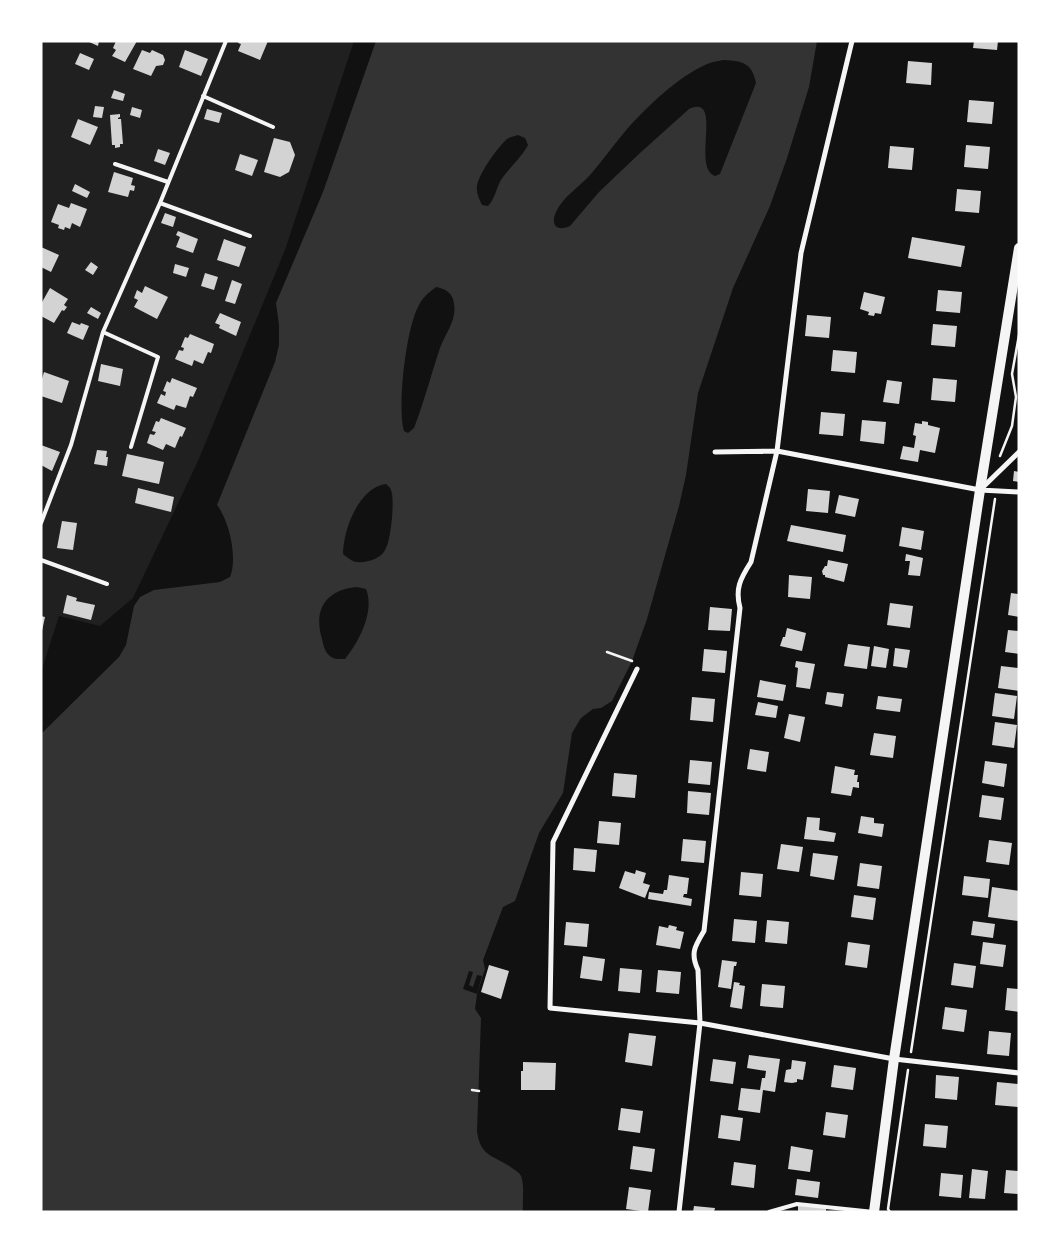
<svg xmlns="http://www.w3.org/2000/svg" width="1060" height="1253" viewBox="0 0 1060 1253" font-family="'DejaVu Sans',sans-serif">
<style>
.green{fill:#202020}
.water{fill:#333;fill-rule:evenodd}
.pier{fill:#111}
.building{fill:#d3d3d3}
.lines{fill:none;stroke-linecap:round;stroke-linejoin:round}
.path{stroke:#f5f5f5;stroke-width:2.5}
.service{stroke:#f5f5f5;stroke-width:4}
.minor{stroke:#f5f5f5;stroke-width:5}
.secondary{stroke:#f5f5f5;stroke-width:10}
</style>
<rect width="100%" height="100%" fill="#111"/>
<path class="green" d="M41 41H354L285 250 198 461 133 598 100 626 59 616 41 672Z"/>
<path class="water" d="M376 41H817L809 87 787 158 770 206 733 288 698 393 686 475 679 506 647 619 632 661 612 701 601 708 593 709 581 718 572 733 563 793 539 833 515 901 503 907 483 960 485 969 477 994 475 1009 481 1018 477 1131C480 1157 494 1155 512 1168 516 1171 519 1172 521 1176 525 1186 522 1201 523 1212H41V734L119 657 126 645 134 606 140 597 154 590 220 582 230 577C238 558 229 520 217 505L275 362 279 345V325L276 303 323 192ZM724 60C743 61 752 63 756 83L720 174 715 176C691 168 724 93 689 109L640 153 599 192 570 226C557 232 550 225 556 212 563 197 579 187 590 175 603 160 615 143 628 128 648 106 678 77 705 65 711 62 718 61 724 60ZM518 135 525 138 528 145C521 158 511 166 503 177 496 186 496 198 488 206L482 205C479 199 476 192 477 186 479 173 498 147 507 139 510 137 515 136 518 135ZM436 287C446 289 453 293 454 304 457 320 445 334 440 348 431 375 424 402 414 428L408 433 404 431C397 406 406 330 418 307 422 298 428 293 436 287ZM386 484C388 486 390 487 391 490 395 499 391 539 386 548 382 559 367 563 356 562 351 561 347 557 343 554 343 530 359 487 386 484ZM357 587 366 589C375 611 359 642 345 659 340 659 334 660 330 656 325 653 323 644 322 639 313 609 326 590 357 587Z"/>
<path class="pier" d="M469 971 473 972 469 985 473 987 477 975 482 976 477 994 463 989Z"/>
<path class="building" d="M87 41H99L98 46Z
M116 41H137L125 62 112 56 116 50 113 48Z
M239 41H268L260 60 238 51 241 44 238 43Z
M974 41H998L997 50 973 48Z
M142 50 150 53 152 50 163 55 165 60 163 65 156 66 151 76 133 69Z
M185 50 208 59 201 76 179 67Z
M80 53 94 59 89 70 75 64Z
M908 61 932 63 931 85 906 83Z
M114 90 125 94 123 101 111 98Z
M969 100 994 102 992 124 967 122Z
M95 106 104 107 102 118 93 117Z
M132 107 142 110 140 118 130 115Z
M207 109 222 113 219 123 204 119Z
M120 114V117L118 118V119H121L123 144H120V147L115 148V145H112L110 115Z
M78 119 98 127 90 145 71 137Z
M274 138 290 142 295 155 289 172 280 177 264 172Z
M966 145 990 147 988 169 964 167Z
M890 146 914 148 912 170 888 168Z
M158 149 170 153 165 165 154 161Z
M240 154 258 160 252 176 235 170Z
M114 172 133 178 131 185 135 186 134 191 130 190 128 197 108 192Z
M75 184 90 192 87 198 72 191Z
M957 189 981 191 979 213 955 211Z
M71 203 87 209 80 227 72 223 70 229 65 227 64 230 58 228 59 225 51 222 58 204 69 208Z
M165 213 176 217 173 227 161 223Z
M178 231 198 239 193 253 176 247 180 237 176 235Z
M912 237 965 246 961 267 908 258Z
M224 239 246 247 239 267 217 260Z
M41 247 59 255 51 272 41 267Z
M91 262 98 267 93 275 85 270Z
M175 264 189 268 186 277 173 273Z
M205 273 218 277 214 290 201 286Z
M232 280 242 284 235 304 225 301Z
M145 286 168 297 157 319 134 307 138 300 134 298 137 290 142 293Z
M50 288 68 299 64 305 67 307 64 311 62 310 54 323 41 316V304Z
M938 290 962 292 960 313 936 311Z
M864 292 885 297 881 314 875 313 874 316 868 315 869 312 860 309Z
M91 307 101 313 98 319 87 313Z
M220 313 241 322 236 336 219 328 220 325 215 323Z
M807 315 831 317 829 338 805 336Z
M72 322 80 325 81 323 89 326 83 340 67 333Z
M933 324 957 326 955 347 931 345Z
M190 334 214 344 211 353 208 352 203 364 194 360 192 366 175 359 179 350 183 351 184 348 181 347 185 337 188 338Z
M833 350 857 352 855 373 831 371Z
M101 364 123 369 120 386 98 381Z
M44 372 69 381 62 403 41 396V382Z
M172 378 197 388 193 397 190 396 186 408 176 405 174 410 157 403 161 394 165 396 166 392 163 391 167 381 170 383Z
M933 378 957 380 955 402 931 400Z
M887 380 902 382 899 404 883 402Z
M821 412 845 414 843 436 819 434Z
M161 418 186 428 182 437 180 436 175 448 166 444 163 450 147 443 150 434 154 435 156 432 152 431 156 421 159 422Z
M862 420 886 422 884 444 860 441Z
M922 421 928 422V425L940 428 935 453 920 450 918 462 900 459 903 446 914 448 916 436 913 435 915 423 922 424Z
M41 445 60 452 52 471 41 465Z
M97 450 107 451 106 457H108L107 466 94 464Z
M127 454 164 462 159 484 122 476Z
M1014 471 1019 472V482L1013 481Z
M138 488 174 497 171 512 135 503Z
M808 489 830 491 828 513 806 511Z
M839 495 859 499 855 517 835 513Z
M62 521 77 523 73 550 57 548Z
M791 525 846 535 843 552 787 541Z
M902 527 924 531 921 550 899 546Z
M906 554 923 558 920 576 908 575 910 561H905Z
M828 560 848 564 844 582 825 577V575H823L822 571 825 566H827Z
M789 575 812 577 810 599 788 597Z
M1011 593 1019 594V617L1008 615Z
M67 595 77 598 76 601 95 605 91 620 63 613Z
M890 603 913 606 910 628 887 625Z
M710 607 732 609 730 631 708 630Z
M41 616 45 617 42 631H41Z
M787 628 806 633 802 651 780 646 783 637H785Z
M1008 630 1019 631V654L1005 652Z
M848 644 870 647 867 669 844 666Z
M874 646 889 649 886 668 871 666Z
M895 648 910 650 907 668 893 666Z
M704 649 727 651 725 673 702 671Z
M796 661 815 664 810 689 796 687 798 668 795 667Z
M1001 666 1019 668V691L998 688Z
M760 680 786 685 783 701 757 697Z
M827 692 844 694 842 707 825 704Z
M995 693 1017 696 1014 719 992 716Z
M878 696 902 699 900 712 876 709Z
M692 697 715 699 713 722 690 720Z
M758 702 778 706 776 718 755 715Z
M789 714 805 717 800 742 784 738Z
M995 722 1017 725 1014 748 992 745Z
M874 733 896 736 893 758 870 755Z
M750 749 769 752 766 772 747 769Z
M690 760 712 762 710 785 688 783Z
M985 761 1007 764 1004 787 982 783Z
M835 766 855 770 854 775H858L857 782H859V788L853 787 851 796 831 793Z
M614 773 637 775 635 798 612 796Z
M688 791 711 793 709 815 687 813Z
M982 795 1004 798 1001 820 979 817Z
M861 816 874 818V823L884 824 882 837 858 833Z
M807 817 820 818 819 830 836 833 834 842 804 839Z
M599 821 621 823 619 845 597 843Z
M683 839 706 841 704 863 681 861Z
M989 840 1012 843 1009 865 986 862Z
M781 844 803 847 799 872 777 869Z
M574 848 597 850 595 872 573 870Z
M813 853 838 856 834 880 810 876Z
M860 863 882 866 879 889 857 886Z
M636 870 646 873 643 883 650 885 645 898 619 888 625 871 635 874Z
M741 872 763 874 761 897 739 895Z
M669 875 689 878 687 894H684L683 897 692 899 691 906 648 899 649 892 663 894 664 890H667Z
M964 876 990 879 988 898 962 895Z
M992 887 1019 891 1018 921 988 917Z
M854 895 876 898 873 920 851 917Z
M734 919 757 921 755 943 732 941Z
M767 920 789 922 787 944 765 942Z
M973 921 995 924 993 938 971 935Z
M566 922 589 924 587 947 564 945Z
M669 925 677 927 676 930 684 932 680 949 656 945 659 926 668 928Z
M848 942 870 945 867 968 845 965Z
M983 942 1006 945 1003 967 980 964Z
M583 956 605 959 602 981 580 978Z
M722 960 737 962 736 966H734L731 989 718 987Z
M954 963 976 966 973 988 951 985Z
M489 965 509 971 501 999 481 992Z
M620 968 642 970 640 993 618 991Z
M658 970 681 972 679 994 656 992Z
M734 982 740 983 739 985 745 986 742 1009 730 1007Z
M762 984 785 986 783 1008 760 1006Z
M1007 988 1019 989V1012L1005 1010Z
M945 1007 967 1010 964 1032 942 1029Z
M989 1031 1011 1033 1009 1056 987 1054Z
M629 1033 656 1036 652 1066 625 1062Z
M749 1055 780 1059 775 1092 763 1090 760 1113 738 1110 741 1088 760 1090 762 1078H765L766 1071 747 1068Z
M713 1059 736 1062 733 1084 710 1081Z
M792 1060 806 1062 803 1080 797 1079V1082L792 1083 784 1082 786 1070 791 1069Z
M523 1062 556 1063 555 1090H521V1071H523Z
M834 1065 856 1068 853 1090 831 1087Z
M936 1075 959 1077 957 1100 935 1098Z
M997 1082 1019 1084 1018 1107 995 1105Z
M621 1108 643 1111 640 1133 618 1130Z
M826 1112 848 1115 845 1138 823 1135Z
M721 1115 743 1118 740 1141 718 1138Z
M925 1124 948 1126 946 1148 923 1146Z
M633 1146 655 1149 652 1172 630 1169Z
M791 1146 813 1150 810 1172 788 1169Z
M734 1162 756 1165 754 1188 731 1185Z
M972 1169 988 1171 985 1199 969 1198Z
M1006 1170 1019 1171V1194L1004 1193Z
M941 1173 963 1175 961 1198 939 1196Z
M797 1179 820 1182 818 1198 795 1195Z
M629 1187 651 1190 648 1212 626 1209Z
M798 1205 826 1208V1212H798Z
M694 1206 715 1208 714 1212H693Z"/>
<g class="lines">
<path class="path" d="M1000 456 1012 426 1016 397 1012 374 1019 335
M607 652 632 661
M911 1052 995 499
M472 1090 479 1091
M890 1212 888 1209 908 1070"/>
<path class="service" d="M203 96 273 127
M115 164 168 182
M160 203 250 236
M103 332 158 357 131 447
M41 523 71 445 103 332 160 203 226 41
M41 560 107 584
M769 1212 797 1204 874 1212"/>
<path class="minor" d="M715 452 777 451 980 490 1019 492
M982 488 1019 452
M637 669 553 842 550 1008 700 1023 894 1059 1019 1073
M679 1212 700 1023 698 970C690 953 695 946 704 931L740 608C735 589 740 579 751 562L777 451 801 253 852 41"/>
<path class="secondary" d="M874 1212 894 1059 980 490 1019 248"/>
</g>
<rect width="1060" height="1253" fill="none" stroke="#ffffff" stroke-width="85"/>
</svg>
